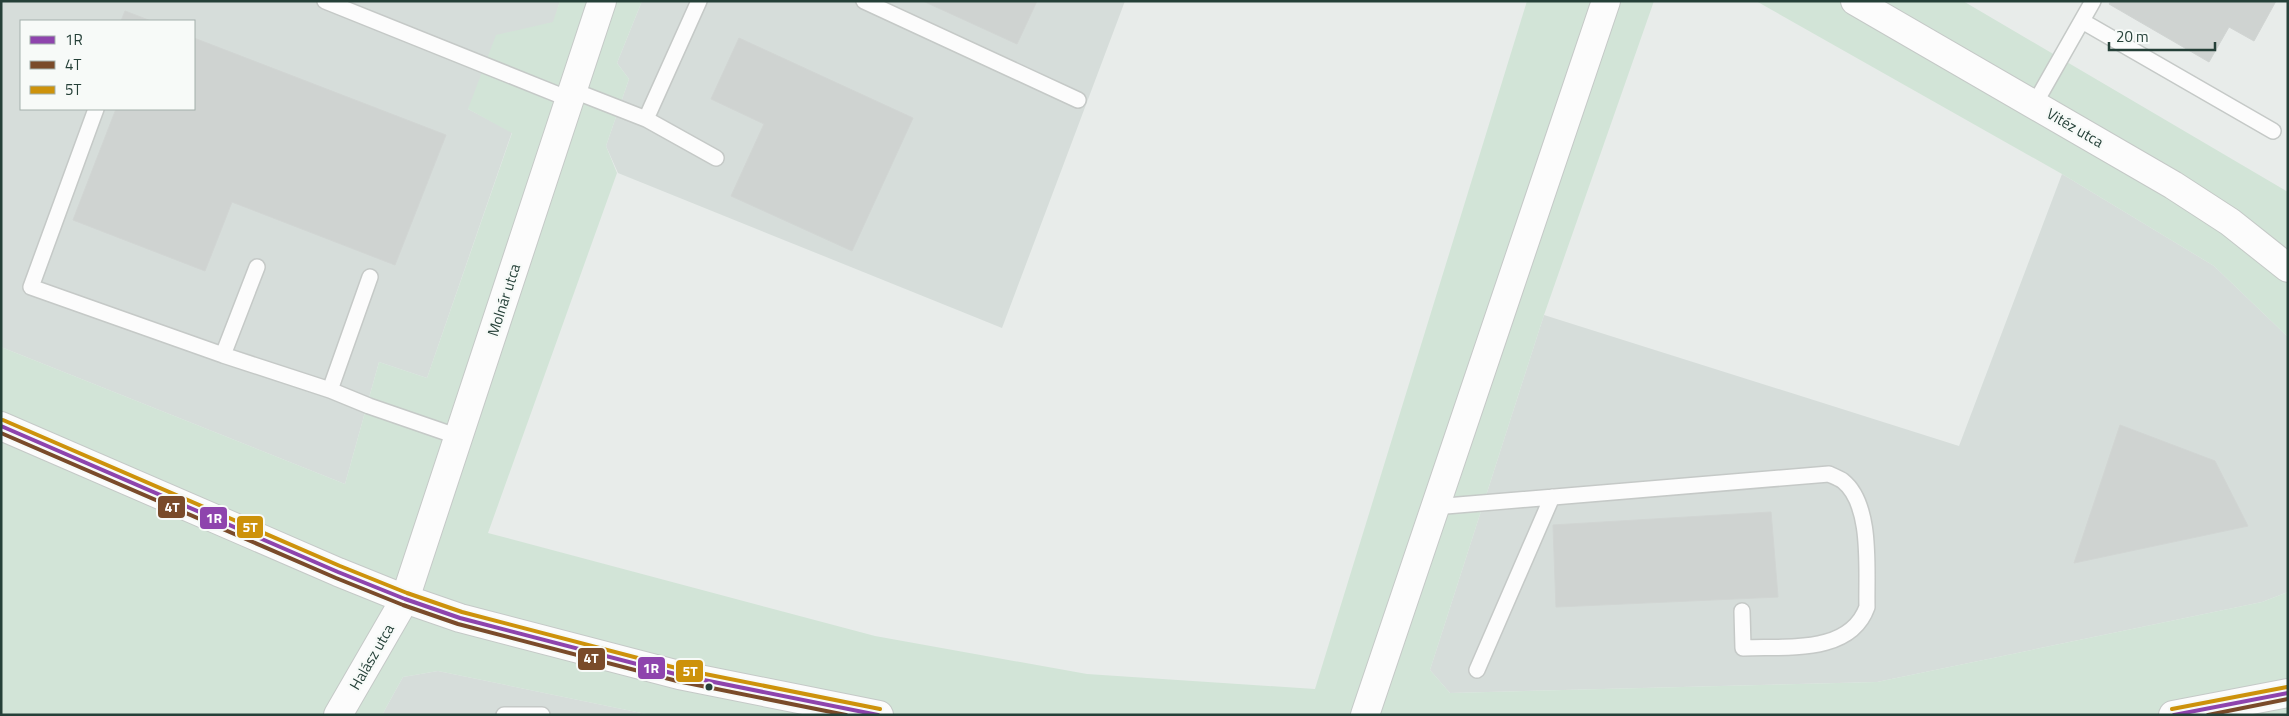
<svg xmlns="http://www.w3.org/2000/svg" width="2289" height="716" viewBox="0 0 2289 716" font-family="'Titillium Web',sans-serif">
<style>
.built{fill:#d6ddda;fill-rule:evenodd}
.green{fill:#d2e4d7}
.building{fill:#cfd3d1;stroke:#d1d5d3}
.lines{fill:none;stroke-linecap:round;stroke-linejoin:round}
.service-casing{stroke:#c5c9c7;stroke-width:18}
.minor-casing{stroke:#c5c9c7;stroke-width:30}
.tertiary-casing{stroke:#c5c9c7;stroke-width:30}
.service{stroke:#fcfcfc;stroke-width:15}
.minor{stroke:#fcfcfc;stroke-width:28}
.tertiary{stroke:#fcfcfc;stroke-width:28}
.bus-1-casing{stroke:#f7faf8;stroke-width:8}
.bus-2-casing{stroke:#f7faf8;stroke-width:8}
.bus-3-casing{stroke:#f7faf8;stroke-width:8}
.bus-1{stroke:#8e44ad;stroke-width:4}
.bus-2{stroke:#7a4b2a;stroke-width:4}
.bus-3{stroke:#cd920b;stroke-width:4}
.bus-dot{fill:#254038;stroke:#f7faf8;stroke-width:2}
.labels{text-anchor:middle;stroke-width:4.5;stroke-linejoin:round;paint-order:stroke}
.street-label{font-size:15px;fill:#254038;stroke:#f7faf8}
.line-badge{stroke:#f7faf8;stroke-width:2}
.badge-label{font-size:14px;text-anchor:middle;font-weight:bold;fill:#fff}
</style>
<rect width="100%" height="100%" fill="#e8ecea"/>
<path class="built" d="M1 1H560L554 22 468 109 512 132 427 378 379 362 345 484 1 347ZM21 21H194V109H21Z
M642 1H1125L1002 328 618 173 606 146 629 79 617 63Z
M2062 174 2214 266 2288 337V592L2262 602 1877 682 1450 693 1430 670 1544 315 1959 446Z
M438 671 651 715H382L403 677Z"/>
<path class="green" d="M560 1H642L617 63 629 79 606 146 617 173 488 533 875 636 1087 674 1315 689 1527 1H1654L1544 315 1430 670 1450 693 1877 682 2262 602 2288 592V715H651L438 671 403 677 382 715H1V347L345 484 379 362 427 378 512 133 468 109 496 35 553 22Z
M1756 1H1963L2288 192V337L2214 266 2062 174Z"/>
<path class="building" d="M923 1H1037L1017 44Z
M2111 1H2276L2254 41 2229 27 2209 62 2109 4Z
M125 11 151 21H121Z
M194 38 446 135 395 265 232 202 205 271 73 220 116 109H194Z
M739 38 913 118 852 251 731 196 764 124 711 99Z
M2120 425 2215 461 2248 526 2074 563Z
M1771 512 1778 597 1556 607 1553 525Z"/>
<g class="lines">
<g class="service-casing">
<path id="service" d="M325 1 569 99
M864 1 1078 100
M2082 21 2273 131
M572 90 646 119 716 158
M2034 105 2093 1
M96 109 31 287 223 355 330 390 369 406 459 437
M646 119 699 1
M223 355 257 267
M330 390 370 277
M1434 507 1829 474C1833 476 1839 478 1843 481 1873 505 1866 572 1867 607 1850 655 1785 646 1743 648L1742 611
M1477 670 1552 497
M504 715H542"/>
</g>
<g class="minor-casing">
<path id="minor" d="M1855 1 2173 185 2230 222 2288 268
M338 715 405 599 602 1
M1365 715 1606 1"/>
</g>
<g class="tertiary-casing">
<path id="tertiary" d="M1 426 338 572 405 599 460 618 679 675 879 715
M2173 715 2288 693"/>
</g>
<use href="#service" class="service"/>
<use href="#minor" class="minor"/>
<use href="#tertiary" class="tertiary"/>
<g class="bus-1-casing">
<path id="bus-1" d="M1 426 338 572 405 599 460 618 679 675 878 715
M2174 715 2288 693"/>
</g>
<g class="bus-2-casing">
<path id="bus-2" d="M1 433 336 578 403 605 458 624 677 681 846 715
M2208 715 2288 699"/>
</g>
<g class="bus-3-casing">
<path id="bus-3" d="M3 420 340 566 407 593 462 612 680 669 880 709
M2172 709 2287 687"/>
</g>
<use href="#bus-1" class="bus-1"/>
<use href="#bus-2" class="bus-2"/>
<use href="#bus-3" class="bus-3"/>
</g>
<circle class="bus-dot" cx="709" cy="687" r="4.5"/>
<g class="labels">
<g class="street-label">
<text transform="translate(2075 128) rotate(30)" y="5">Vitéz utca</text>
<text transform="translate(504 300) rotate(-72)" y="5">Molnár utca</text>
<text transform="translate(372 657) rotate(-60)" y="5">Halász utca</text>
</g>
</g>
<g class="line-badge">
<rect x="157" y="495" width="29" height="24" rx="5" fill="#7a4b2a"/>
<rect x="199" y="506" width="29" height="24" rx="5" fill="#8e44ad"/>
<rect x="236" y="515" width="28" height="24" rx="5" fill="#cd920b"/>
<rect x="577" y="647" width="29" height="24" rx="5" fill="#7a4b2a"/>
<rect x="637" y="656" width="29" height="24" rx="5" fill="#8e44ad"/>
<rect x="675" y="659" width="29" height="24" rx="5" fill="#cd920b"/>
</g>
<g class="badge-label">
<text x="172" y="512">4T</text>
<text x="214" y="523">1R</text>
<text x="250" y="532">5T</text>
<text x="591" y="663">4T</text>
<text x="651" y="673">1R</text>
<text x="690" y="676">5T</text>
</g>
<rect width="2289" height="716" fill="none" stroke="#254038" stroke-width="5"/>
<rect x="20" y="20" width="175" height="90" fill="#f7faf8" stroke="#a3b0ab"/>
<rect x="30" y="36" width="25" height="8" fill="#8e44ad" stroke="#a3b0ab"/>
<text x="65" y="45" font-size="15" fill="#254038">1R</text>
<rect x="30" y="61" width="25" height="8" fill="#7a4b2a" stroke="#a3b0ab"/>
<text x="65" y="70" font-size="15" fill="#254038">4T</text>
<rect x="30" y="86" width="25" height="8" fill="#cd920b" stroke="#a3b0ab"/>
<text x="65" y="95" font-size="15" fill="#254038">5T</text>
<path d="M2109 42v8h106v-8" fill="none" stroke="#254038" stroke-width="2.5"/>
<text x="2116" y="42" font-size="15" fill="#254038" stroke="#f7faf8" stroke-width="4" paint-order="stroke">20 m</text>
</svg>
